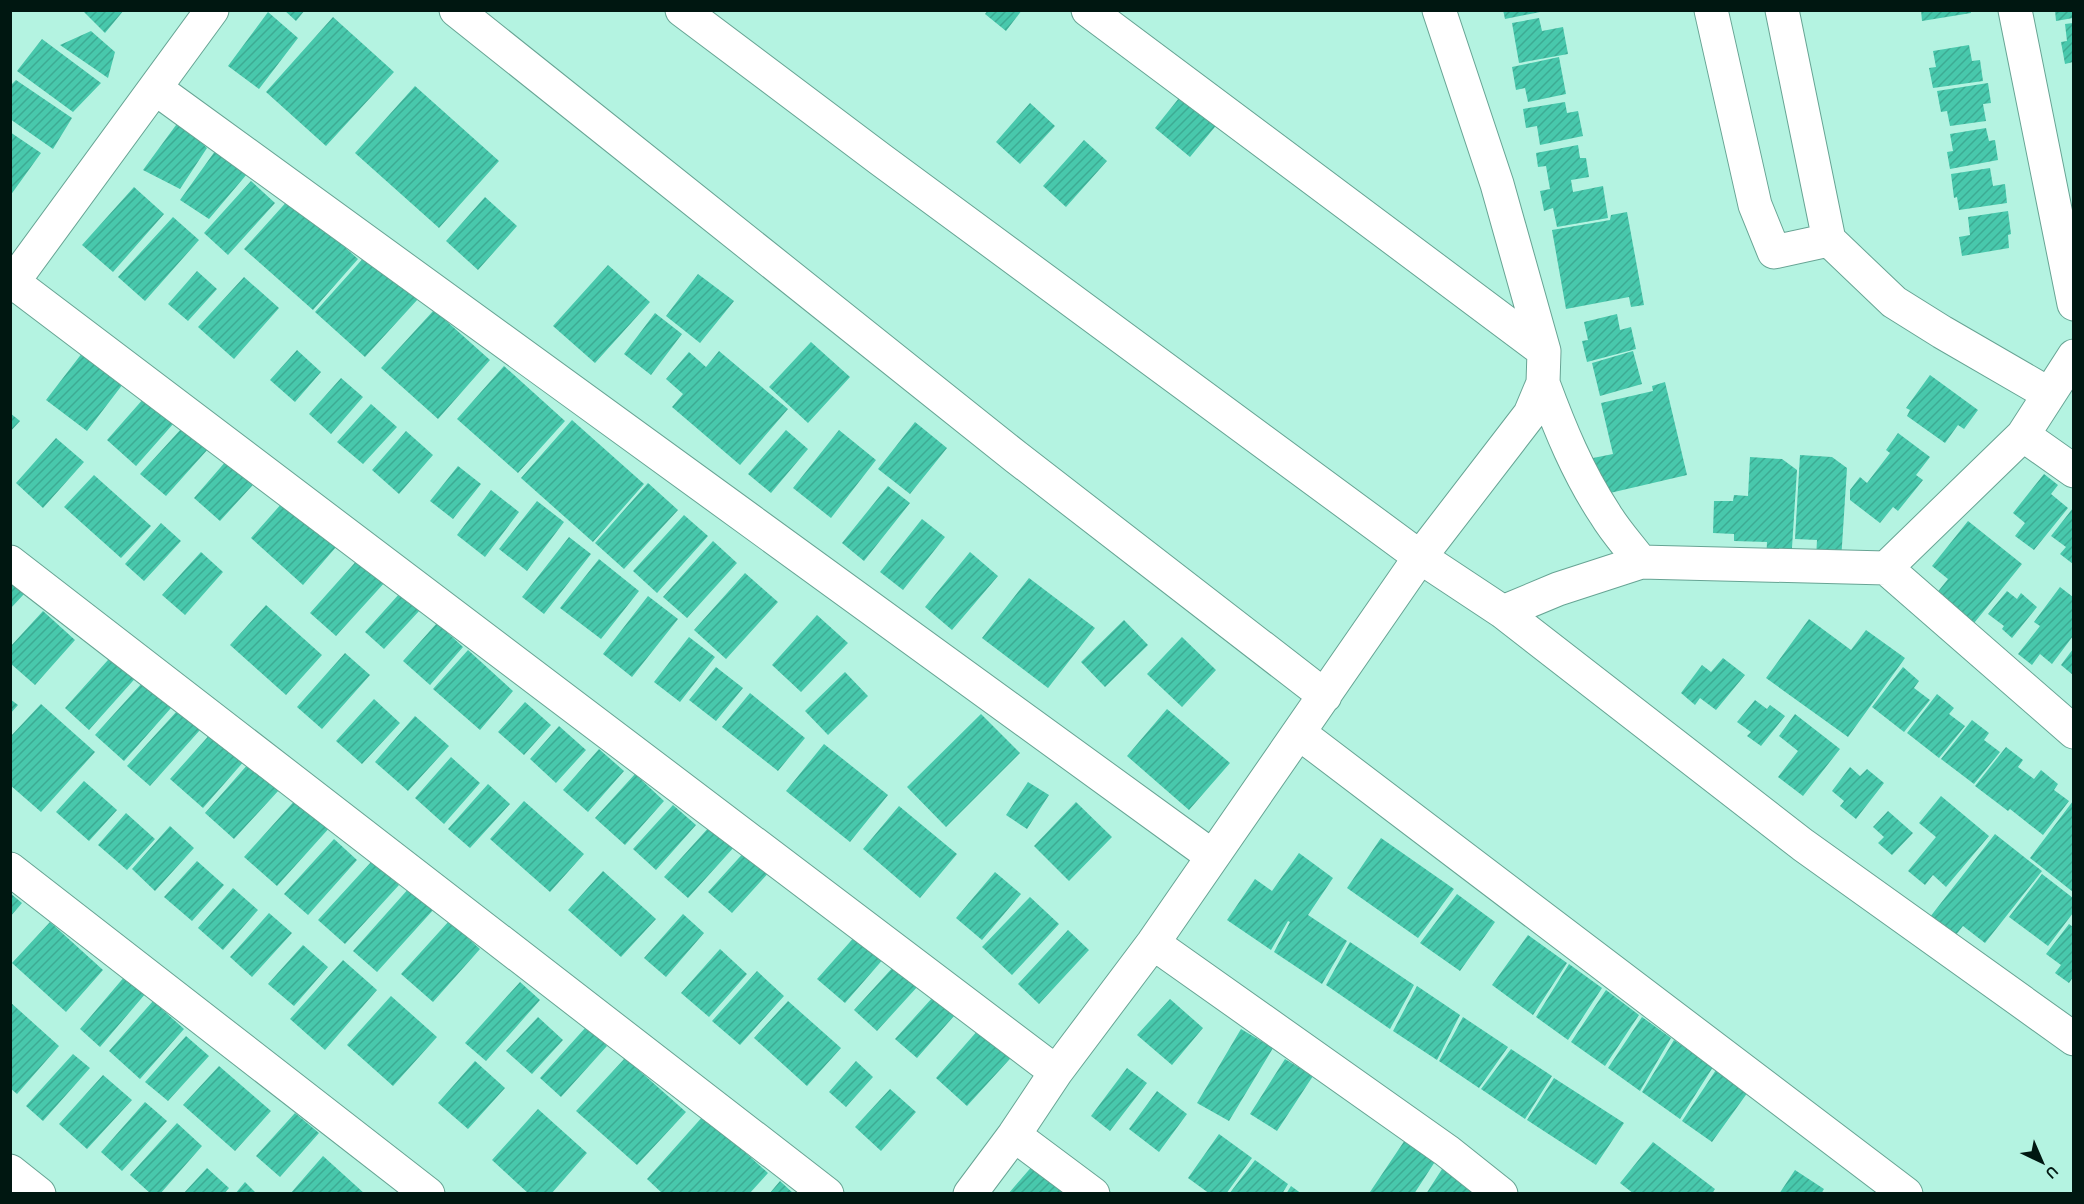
<svg xmlns="http://www.w3.org/2000/svg" width="2084" height="1204" viewBox="0 0 2084 1204" font-family="Karla,sans-serif">
<style>
.building{fill:url(#building-hatch)}
.lines{fill:none;stroke-linecap:round;stroke-linejoin:round}
.minor-casing{stroke:#67a494;stroke-width:35}
.minor{stroke:#fff;stroke-width:33}
</style>
<defs>
<pattern id="building-hatch" width="6" height="6" patternUnits="userSpaceOnUse" patternTransform="scale(1.5)"><rect width="6" height="6" fill="#48c8ac"/><path d="M-1 1l2-2M0 6l6-6M5 7l2-2" fill="none" stroke="#3dab93"/></pattern>
</defs>
<rect width="100%" height="100%" fill="#b4f3e1"/>
<path class="building" d="M82 10H124L105 33Z
M284 10H305L296 21Z
M988 10H1022L1006 31 985 14Z
M1503 10H1540V12L1505 19Z
M1921 10H1970L1971 13 1922 21Z
M2055 10H2073V18L2056 21Z
M268 12 298 38 259 89 228 66Z
M333 17 394 72 326 146 266 92Z
M1539 18 1542 31 1563 27 1568 54 1519 63 1512 23Z
M2073 23V62L2065 64 2061 42 2067 41 2065 24Z
M91 31 115 52 108 78 60 45Z
M42 39 101 83 73 112 17 71Z
M1969 45 1972 61 1980 60 1983 81 1933 88 1929 68 1936 67 1933 51Z
M1559 57 1566 94 1528 102 1525 88 1516 90 1512 67Z
M16 80 72 118 53 149 10 119V86Z
M1988 83 1991 103 1983 104 1986 121 1950 126 1947 111 1941 112 1937 91Z
M415 86 499 161 439 228 355 153Z
M1183 93 1219 122 1190 157 1155 128Z
M1565 102 1567 113 1578 111 1583 136 1540 145 1537 126 1526 128 1523 109Z
M1030 103 1055 126 1020 164 996 142Z
M179 121 207 148 180 189 143 170Z
M1986 128 1989 141 1995 140 1998 160 1950 169 1947 152 1953 151 1950 134Z
M10 132 41 153 10 196Z
M1084 140 1107 161 1066 207 1043 186Z
M1578 145 1580 158H1586L1589 177 1571 180 1573 192 1603 186 1608 218 1557 227 1553 208 1544 211 1540 191 1550 189 1546 166 1538 167 1536 153Z
M218 147 247 174 209 219 180 200Z
M1990 168 1993 186 2005 184 2007 203 1959 210 1957 197 1954 198 1951 174Z
M251 181 275 203 228 255 204 233Z
M134 187 164 214 113 272 82 245Z
M485 197 517 226 478 270 446 241Z
M290 198 358 259 313 310 244 249Z
M2008 211 2011 234 2008 235 2009 248 1962 256 1959 237 1970 235 1968 217Z
M1627 212 1644 305 1631 307 1629 297 1566 309 1552 230 1610 220 1611 215Z
M173 217 199 240 145 301 118 277Z
M367 254 418 299 365 357 315 312Z
M608 265 650 302 595 363 553 326Z
M197 271 217 289 188 321 168 304Z
M698 274 734 301 700 343 666 316Z
M244 277 279 308 234 359 198 327Z
M434 310 490 360 438 419 381 368Z
M655 313 682 334 651 375 624 354Z
M1617 314 1620 330 1631 327 1636 349 1587 362 1582 341 1588 340 1584 322Z
M811 342 850 377 808 423 769 387Z
M86 348 126 380 87 431 46 400Z
M297 350 321 372 295 402 270 380Z
M719 351 788 409 740 465 672 407 683 394 666 379 689 352 706 367Z
M1633 351 1642 384 1600 396 1592 363Z
M504 366 565 421 518 473 457 419Z
M1930 375 1978 410 1964 429 1958 425 1945 443 1907 416 1910 410 1906 408Z
M341 378 363 397 331 434 309 414Z
M1665 382 1687 475 1597 496 1588 459 1613 454 1601 403 1653 391 1652 386Z
M152 389 181 415 136 466 107 440Z
M371 404 397 427 363 464 337 442Z
M10 413 20 421 10 432Z
M192 417 217 439 166 496 140 474Z
M572 420 644 484 593 542 521 478Z
M915 422 947 448 910 494 878 469Z
M786 430 808 449 771 493 748 474Z
M839 430 876 460 831 518 793 488Z
M406 431 433 455 399 494 372 470Z
M1898 433 1930 457 1916 475 1923 480 1898 511 1893 507 1880 523 1850 500V490L1860 477 1867 483 1890 453 1886 450Z
M56 438 84 462 43 508 16 483Z
M233 453 260 477 220 521 194 498Z
M1800 455 1832 457 1847 468 1841 561 1816 559 1817 540 1795 539Z
M1750 457 1782 459 1797 470 1791 563 1766 562 1767 542 1734 541V534L1713 533 1714 501H1733L1734 495 1748 496Z
M458 466 481 484 453 519 430 501Z
M2044 474 2058 485 2051 494 2068 508 2034 550 2015 536 2025 523 2013 513Z
M94 475 151 526 121 558 64 507Z
M648 483 678 510 624 569 595 543Z
M888 486 910 503 864 561 842 543Z
M491 490 519 512 485 557 457 535Z
M291 493 343 539 303 585 251 538Z
M537 501 564 522 527 571 499 549Z
M2073 508V564L2060 554 2066 547 2051 536Z
M684 515 708 536 657 593 633 571Z
M922 519 945 537 903 590 880 572Z
M1968 521 2022 564 1966 633 1936 594 1948 579 1932 566Z
M161 523 181 541 144 581 125 564Z
M569 537 591 554 544 614 522 597Z
M713 541 737 563 687 618 663 597Z
M201 552 223 572 185 615 162 595Z
M970 552 998 576 952 630 925 607Z
M360 557 386 581 336 636 310 613Z
M599 559 639 591 601 639 560 608Z
M745 573 778 602 726 659 694 630Z
M1029 578 1095 628 1048 688 982 638Z
M10 580 25 593 10 609Z
M2060 587 2073 597V636L2052 664 2040 654 2032 665 2018 654 2040 626 2034 622Z
M2007 591 2017 599 2021 593 2037 607 2012 638 2002 629 2004 626 1988 614Z
M400 593 420 610 384 649 365 632Z
M648 596 678 619 632 677 603 654Z
M266 605 322 655 286 695 230 645Z
M43 611 75 640 35 685 10 663V647Z
M817 615 848 643 801 692 772 665Z
M1809 619 1851 650 1866 630 1905 658 1848 737 1766 678Z
M1124 620 1148 645 1105 687 1081 662Z
M437 623 463 647 430 685 403 661Z
M689 637 715 657 680 702 654 682Z
M1182 637 1216 670 1182 707 1147 674Z
M2073 649V675L2061 665Z
M468 650 513 691 480 730 433 689Z
M116 651 140 673 89 730 65 708Z
M345 653 370 675 322 729 297 707Z
M1723 658 1745 675 1716 710 1700 698 1695 705 1681 693 1702 665 1711 672Z
M716 667 743 688 716 721 689 700Z
M1903 667 1919 681 1914 688 1930 700 1904 732 1872 707Z
M845 672 868 696 828 735 805 711Z
M142 683 171 708 124 761 95 735Z
M750 693 805 738 778 771 722 727Z
M1937 694 1954 708 1949 714 1965 726 1939 758 1907 733Z
M10 699 18 705 10 714Z
M374 699 400 723 362 764 336 741Z
M1755 700 1767 709 1770 705 1785 716 1761 746 1747 736 1751 732 1737 722Z
M525 702 551 725 524 755 498 732Z
M41 704 95 752 41 812 10 785V737Z
M1167 709 1230 763 1189 810 1127 756Z
M177 711 200 730 150 786 127 766Z
M981 714 1020 753 946 827 907 787Z
M1795 714 1840 749 1803 796 1778 777 1798 751 1779 736Z
M415 716 449 746 408 791 375 762Z
M1972 720 1989 733 1984 740 2000 752 1974 784 1941 759Z
M559 726 586 750 556 783 530 759Z
M213 731 245 760 203 808 170 779Z
M824 744 888 795 850 842 786 791Z
M2006 747 2023 760 2018 767 2034 779 2041 770 2058 784 2054 790 2069 801 2043 835 2010 809 2008 811 1975 786Z
M599 749 624 771 588 812 563 790Z
M451 757 480 783 444 824 415 798Z
M249 763 279 790 234 839 205 813Z
M1850 767 1860 776 1867 769 1884 783 1856 819 1840 806 1844 801 1832 791Z
M635 774 664 801 625 845 595 818Z
M84 781 117 810 89 841 56 812Z
M1028 782 1049 795 1027 829 1006 815Z
M488 784 510 804 470 848 448 829Z
M1941 796 1989 836 1946 887 1933 875 1925 885 1908 871 1936 837 1919 823Z
M298 797 331 826 277 886 244 857Z
M524 801 584 854 550 892 490 839Z
M2073 801V892L2030 858Z
M1076 802 1112 837 1069 881 1034 846Z
M673 805 696 825 656 870 633 849Z
M899 806 957 854 920 898 863 849Z
M1888 811 1913 833 1892 855 1878 843 1884 837 1873 827Z
M126 813 155 839 127 870 98 845Z
M711 825 735 846 688 898 664 877Z
M170 826 194 848 155 891 132 869Z
M1995 834 2042 871 1985 943 1963 926 1955 936 1930 917Z
M1381 838 1454 889 1418 938 1347 888Z
M334 839 357 860 308 915 284 894Z
M747 849 771 870 732 913 708 892Z
M1299 853 1333 878 1308 915 1347 941 1322 984 1274 952 1290 922 1288 921 1271 950 1227 920 1255 879 1272 891Z
M197 861 224 885 192 921 164 897Z
M372 861 399 885 345 944 318 920Z
M603 871 656 919 621 957 568 910Z
M995 872 1021 894 982 940 956 918Z
M2042 874 2073 898V913L2048 946 2009 917Z
M410 887 434 909 377 972 353 951Z
M233 888 258 910 223 950 198 928Z
M10 893 22 903 10 917Z
M1457 894 1495 922 1460 971 1420 943Z
M1030 897 1059 924 1012 975 982 947Z
M269 913 292 933 252 977 230 957Z
M683 914 704 933 666 977 644 958Z
M449 921 480 949 433 1002 401 974Z
M50 922 103 970 66 1012 12 963Z
M2069 924 2073 927V977L2069 983 2055 973 2061 965 2046 954Z
M1068 930 1089 950 1039 1004 1018 984Z
M858 933 885 957 845 1003 817 979Z
M1528 935 1567 963 1533 1015 1492 985Z
M1350 942 1414 985 1390 1029 1326 985Z
M303 945 328 967 294 1006 268 984Z
M720 949 747 974 709 1017 681 993Z
M343 960 377 990 325 1050 290 1019Z
M1569 964 1602 988 1568 1040 1536 1017Z
M895 965 918 986 877 1031 854 1010Z
M757 971 784 996 740 1045 712 1021Z
M125 976 146 993 100 1047 80 1029Z
M520 982 540 1000 486 1061 465 1043Z
M1417 986 1460 1015 1437 1060 1393 1031Z
M1606 990 1639 1015 1605 1066 1571 1042Z
M391 996 437 1037 393 1086 347 1045Z
M933 997 954 1016 917 1058 895 1039Z
M1170 999 1203 1028 1172 1065 1137 1035Z
M153 1001 184 1029 140 1079 109 1051Z
M788 1001 841 1048 807 1086 754 1038Z
M10 1002 59 1046 17 1094 10 1088Z
M538 1017 563 1040 532 1074 506 1051Z
M1463 1017 1508 1047 1479 1088 1439 1061Z
M1642 1017 1671 1038 1640 1091 1608 1068Z
M986 1021 1018 1050 967 1106 936 1078Z
M586 1027 607 1046 561 1097 540 1078Z
M1241 1029 1273 1048 1229 1121 1197 1103Z
M186 1036 209 1056 168 1101 145 1082Z
M1674 1040 1713 1067 1680 1119 1642 1092Z
M1511 1049 1552 1076 1525 1119 1481 1089Z
M73 1054 90 1068 43 1121 26 1106Z
M625 1058 686 1112 637 1165 576 1111Z
M1285 1059 1313 1076 1277 1131 1250 1114Z
M475 1061 505 1088 468 1129 438 1103Z
M856 1061 873 1077 846 1107 829 1092Z
M219 1066 271 1111 235 1151 183 1105Z
M1127 1068 1147 1083 1110 1131 1091 1116Z
M1716 1070 1748 1092 1712 1142 1682 1121Z
M103 1075 132 1100 87 1149 59 1124Z
M1554 1078 1624 1123 1596 1165 1527 1120Z
M890 1089 916 1112 881 1151 855 1127Z
M1157 1091 1187 1114 1159 1152 1129 1129Z
M145 1102 167 1121 122 1171 101 1152Z
M538 1109 587 1153 551 1194H529L492 1160Z
M295 1113 319 1133 280 1177 256 1156Z
M704 1115 768 1173 749 1194H663L647 1179Z
M177 1123 202 1146 160 1194H151L130 1175Z
M1219 1134 1252 1158 1226 1194H1210L1188 1178Z
M1407 1137 1438 1157 1414 1194H1372L1370 1192Z
M1653 1142 1715 1189 1712 1194H1634L1620 1183Z
M323 1156 365 1194H290Z
M1041 1156 1072 1194H1008Z
M1255 1160 1288 1184 1282 1194H1229Z
M1444 1166 1476 1194H1426Z
M207 1168 229 1188 224 1194H183Z
M1795 1170 1824 1189 1821 1194H1779Z
M780 1181 794 1194H769Z
M245 1182 257 1194H235Z
M1291 1186 1302 1194H1286Z"/>
<g class="lines">
<g class="minor-casing">
<path id="minor" d="M456 10 1016 457 1325 696
M682 10 880 159 1420 557 1503 612 1803 845 2074 1039
M1088 10 1544 351
M1711 10 1755 205 1774 252 1829 240 1894 302 1942 332 2049 394
M1782 10 1829 240
M2015 10 2074 304
M155 88 1212 856
M13 282 1056 1072
M10 286 212 10
M1543 383C1560 429 1578 473 1605 514 1615 531 1629 546 1641 562
M2023 435 2074 471
M10 562 827 1194
M1886 568 2074 732
M1503 612 1558 589 1641 562 1886 568 2023 435 2074 356
M1299 733 1906 1194
M10 869 428 1194
M1153 943 1447 1151 1501 1194
M1014 1135 1093 1194
M10 1171 39 1194
M970 1194 1014 1135 1056 1072 1153 943 1420 557 1530 414 1543 383 1544 351 1497 184 1439 10"/>
</g>
<use href="#minor" class="minor"/>
</g>
<rect width="2084" height="1204" fill="none" stroke="#001711" stroke-width="24"/>
<g transform="translate(2042 1162) rotate(136)" stroke="#b4f3e1" stroke-width="4.5" paint-order="stroke">
<path d="M0-4.5L10 22L0 15L-10 22Z" fill="#001711"/>
<text y="-9" font-size="16" font-weight="bold" text-anchor="middle" fill="#001711">U</text>
</g>
</svg>
